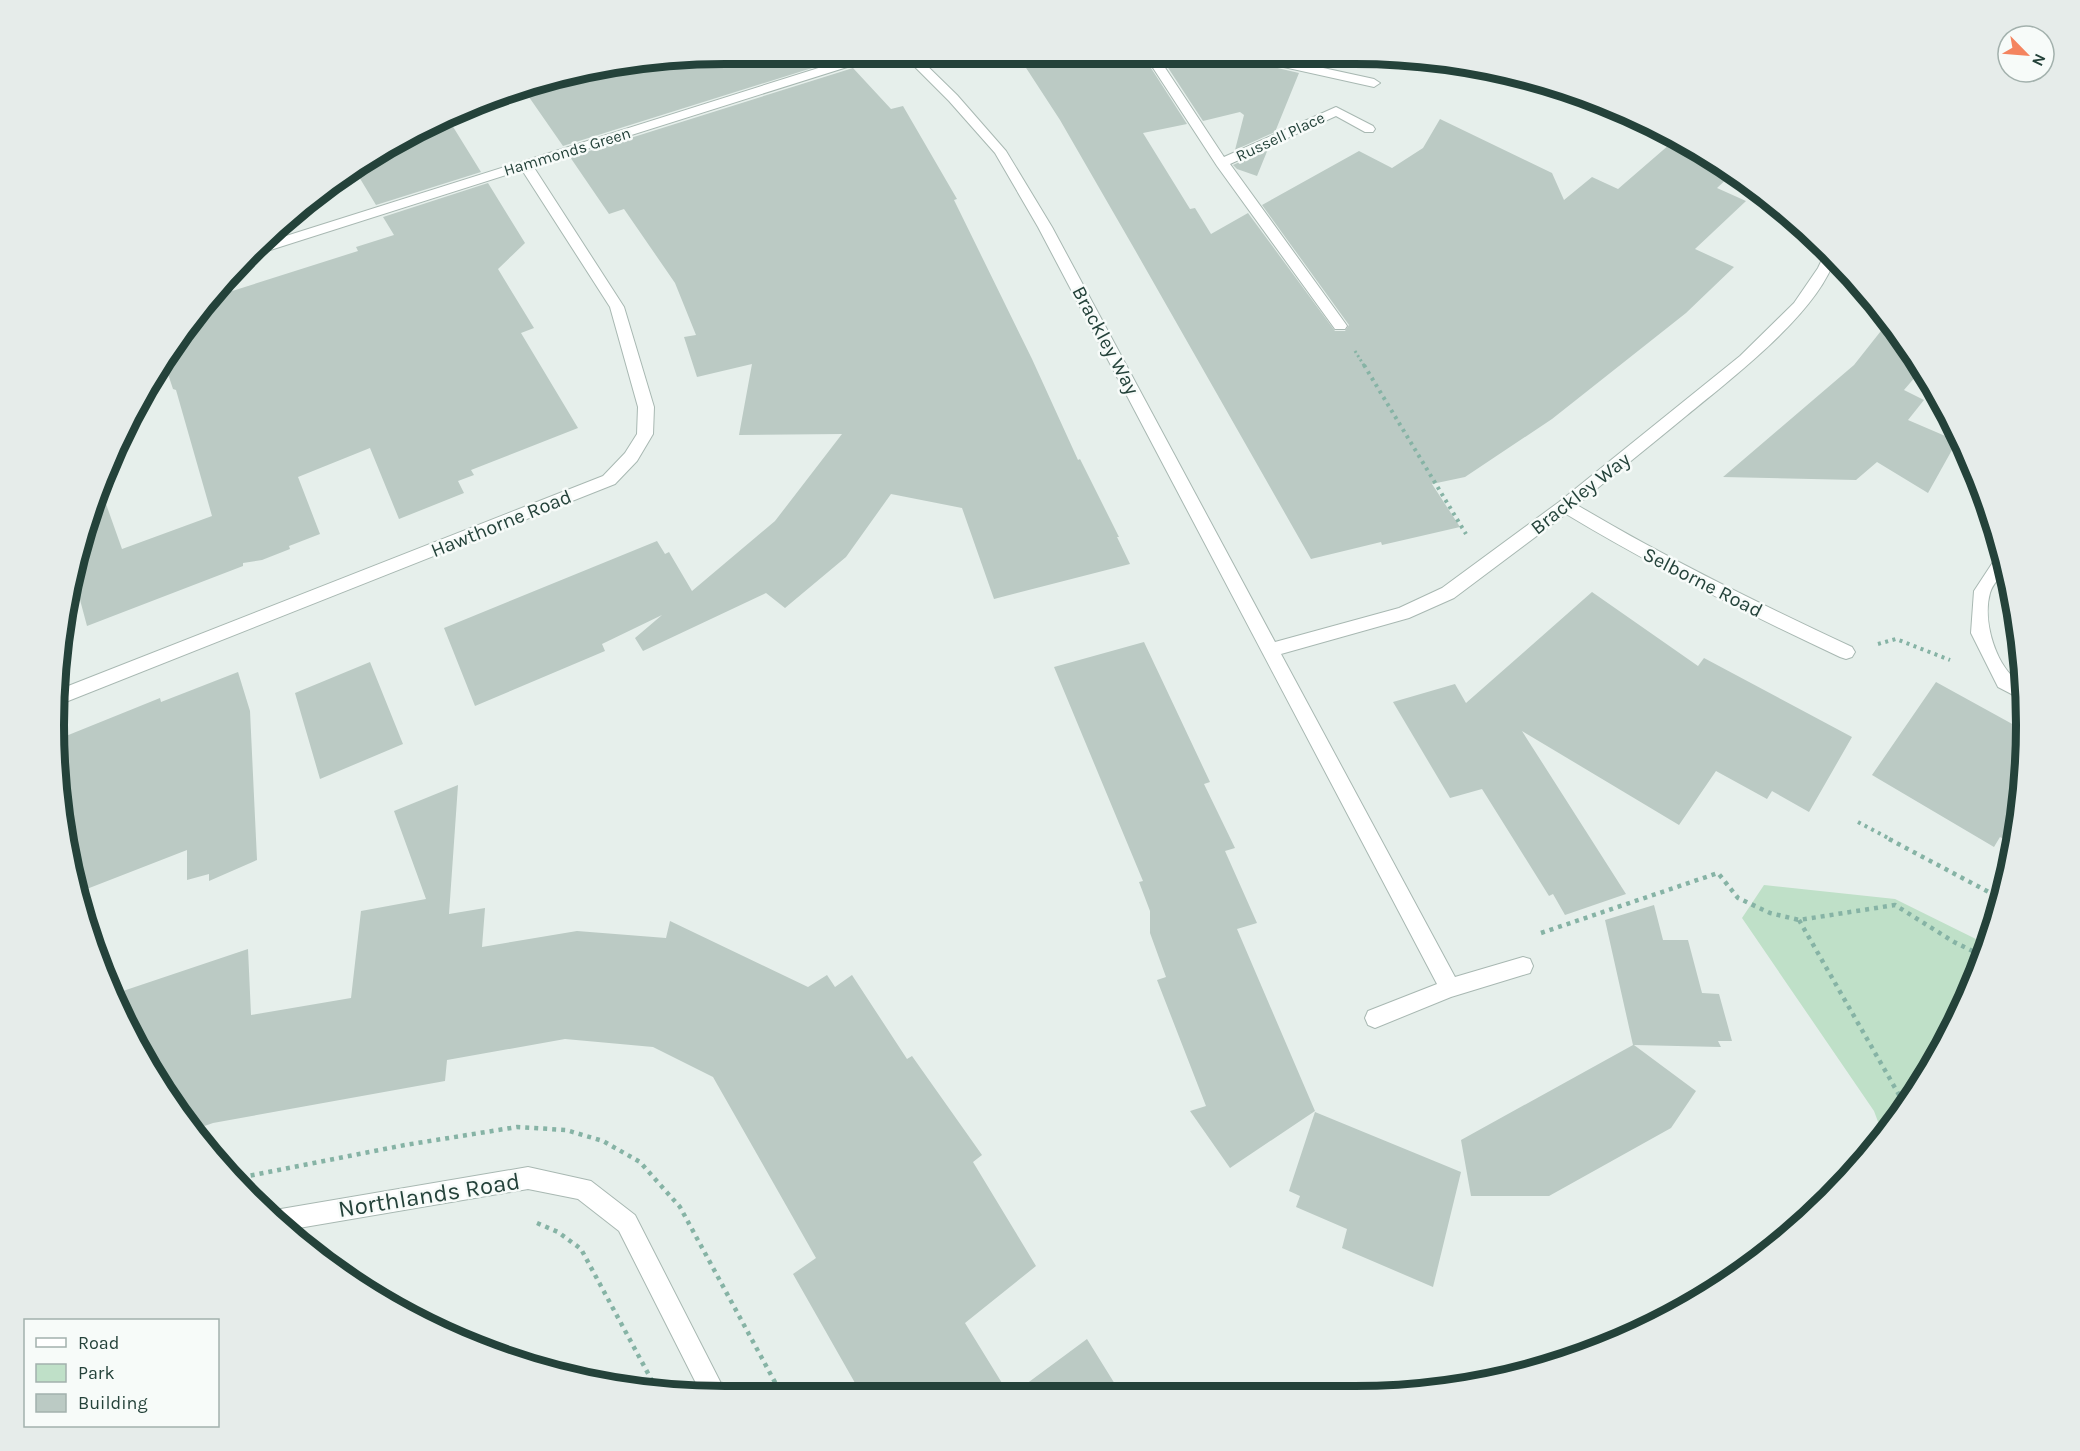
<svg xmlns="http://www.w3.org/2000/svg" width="2080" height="1451" viewBox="0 0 2080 1451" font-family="Karla,sans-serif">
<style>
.green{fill:#bfe0c8}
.building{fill:#bbcac4}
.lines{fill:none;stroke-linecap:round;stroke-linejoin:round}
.minor-casing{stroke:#a8b8b2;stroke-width:2}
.path-far2{stroke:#86b3a5;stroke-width:3;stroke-dasharray:2 3;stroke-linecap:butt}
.path-far1{stroke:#86b3a5;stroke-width:4;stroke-dasharray:3 4.5;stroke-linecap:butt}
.path{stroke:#86b3a5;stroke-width:4.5;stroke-dasharray:4 5;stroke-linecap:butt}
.minor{fill:#fff;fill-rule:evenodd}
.labels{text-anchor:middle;stroke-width:5;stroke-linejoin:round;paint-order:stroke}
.far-street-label{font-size:16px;fill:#24423a;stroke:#f7fbf9}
.street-label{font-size:20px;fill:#24423a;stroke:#f7fbf9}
.near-street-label{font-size:24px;fill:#24423a;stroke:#f7fbf9}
.rim{fill:none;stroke:#24423a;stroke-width:8}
</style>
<rect width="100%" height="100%" fill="#e6efeb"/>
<path class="green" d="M1764 885 1895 899 1986 944 1975 983 1913 1099 1883 1135 1874 1111 1742 918Z"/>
<path class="building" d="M726 54H841L844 58 563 146 522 87 551 77Z
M1017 54H1142L1187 124 1143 133 1190 209 1195 208 1211 234 1248 213 1335 331H1345L1349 325 1262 205 1359 151 1392 168 1423 148 1440 119 1552 173 1564 200 1592 177 1618 189 1677 138 1690 144 1731 175 1717 188 1746 201 1695 249 1734 267 1686 313 1552 419 1465 477 1432 484 1460 527 1382 545 1381 542 1311 559 1135 250 1060 120Z
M1159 54H1235L1243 60 1299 73 1275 132 1235 150 1244 115 1240 112 1203 121Z
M853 68 891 109 903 106 957 199 954 200 1032 359 1078 460 1080 459 1119 537H1117L1130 564 994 599 962 508 891 494 846 557 785 608 766 593 643 651 635 638 662 615 602 644 605 651 475 706 444 628 657 541 665 554 669 552 692 591 775 521 842 434 739 435 752 364 697 377 684 337 696 335 675 283 624 209 609 214 570 157Z
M447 117 481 172 376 205 353 167Z
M1268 149 1257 176 1237 169 1233 165Z
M488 183 525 243 498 269 534 328 521 333 578 428 471 470 474 475 458 481 464 493 399 519 370 448 298 477 320 534 289 546 290 549 262 560 243 563V566L87 626 75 581 100 487 122 549 212 516 176 390 173 389 164 362 210 298 358 251 356 247 394 235 383 217Z
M1888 322 1913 353 1922 369 1904 390 1924 400 1908 420 1957 441 1928 493 1877 462 1856 480 1723 477 1854 365Z
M1592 592 1698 666 1704 658 1852 737 1809 812 1772 791 1767 799 1716 771 1679 825 1522 731 1626 894 1565 915 1553 894 1549 896 1482 789 1450 798 1393 702 1455 684 1466 703Z
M1144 642 1210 782 1204 784 1235 848 1225 851 1257 923 1237 929 1315 1111 1230 1168 1190 1111 1206 1106 1157 980 1166 977 1150 933V911L1139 882 1143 881 1054 667Z
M370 662 403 744 320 779 295 693Z
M238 672 250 711 257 860 209 881V874L187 880V850L79 892 67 856 55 769 56 740 160 698 161 702Z
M1936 682 2025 731 2014 845 2000 837 1994 847 1872 775Z
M458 785 449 914 485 908 482 947 577 931 666 938 670 921 808 987 827 975 835 987 852 975 907 1059 912 1056 982 1155 973 1162 1036 1266 965 1323 1010 1396 1087 1339 1123 1397H863L793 1274 816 1258 713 1077 653 1047 565 1039 447 1060 445 1081 213 1123 193 1130 167 1099 123 1023 114 994 248 949 251 1015 351 998 361 911 426 899 394 811Z
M1654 905 1663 940H1688L1702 993 1719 994 1732 1041H1718L1721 1047 1634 1045 1696 1091 1671 1128 1549 1196H1471L1461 1140 1633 1045 1605 920Z
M1315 1112 1461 1172 1433 1287 1342 1248 1347 1229 1296 1207 1300 1196 1289 1191Z"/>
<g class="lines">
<g class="minor-casing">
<path id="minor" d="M863 54H881L879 57 533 166 624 307 654 407 653 434 637 461 615 484 58 705V690L603 476 625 453 637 434 638 407 610 307 522 170 264 252H255L267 242Z
M902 54H915L957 95 1006 151 1052 227 1275 642 1399 608 1442 588 1559 502 1740 356 1794 303 1818 268 1827 249 1835 258C1818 313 1731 379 1686 416 1650 446 1613 475 1577 505 1666 558 1758 603 1852 647L1855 652 1852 657 1846 659 1840 657C1746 613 1654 567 1566 514L1454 598 1409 618 1281 654 1455 977 1523 957 1530 959 1533 966 1530 973 1523 975 1451 997 1375 1028 1368 1025 1365 1018 1368 1011 1437 984 1038 227 995 153 949 101Z
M1144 54H1156L1224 157 1336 107 1373 126 1375 129 1373 132H1365L1336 116 1230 164 1345 323 1347 326 1345 329H1335L1217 166Z
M1237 54H1259L1374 79 1380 83 1374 87 1243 58Z
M2001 554 2005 569C2001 576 1992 585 1990 593 1982 621 1996 669 2022 684L2023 700 1998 687 1971 633 1974 591 1997 556Z
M528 1167 591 1181 635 1215 728 1397 702 1395 619 1231 578 1199 528 1189 287 1230 267 1214 275 1210Z"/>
</g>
<path class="path-far2" d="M1355 351 1365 367"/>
<path class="path-far1" d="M1364 365 1466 534
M1878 644 1896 639 1950 660
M1858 822 1892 840"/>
<path class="path" d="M1889 839 2000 898
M1799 920 1906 1107
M1541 933 1718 873 1738 898 1770 913 1799 920 1895 905 1954 942 1983 956
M233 1179 405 1145 517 1127 566 1130 603 1141 640 1162 680 1207 783 1397
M537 1223 558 1232 581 1249 657 1390"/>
<use href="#minor" class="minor"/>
</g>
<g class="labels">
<g class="far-street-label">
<text transform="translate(1280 136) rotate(-25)" y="6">Russell Place</text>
<text transform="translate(567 151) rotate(-17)" y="6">Hammonds Green</text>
</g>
<g class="street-label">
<text transform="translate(1106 340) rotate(62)" y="7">Brackley Way</text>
<text transform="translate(1580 493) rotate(-38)" y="7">Brackley Way</text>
<text transform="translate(501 523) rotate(-22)" y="7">Hawthorne Road</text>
<text transform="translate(1703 582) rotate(27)" y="7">Selborne Road</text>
</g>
<g class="near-street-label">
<text transform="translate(429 1195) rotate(-9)" y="8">Northlands Road</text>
</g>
</g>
<path d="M0 0H2080V1451H0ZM725 64H1355A661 661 0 0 1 2016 725V725A661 661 0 0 1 1355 1386H725A661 661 0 0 1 64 725V725A661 661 0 0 1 725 64Z" fill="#e6ecea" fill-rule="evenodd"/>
<path class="rim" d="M725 64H1355A661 661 0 0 1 2016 725V725A661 661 0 0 1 1355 1386H725A661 661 0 0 1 64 725V725A661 661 0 0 1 725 64Z"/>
<rect x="24" y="1319" width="195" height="108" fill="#f7fbf9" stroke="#a3b1ad" stroke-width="1.5"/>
<rect x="36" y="1338" width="30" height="9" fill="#ffffff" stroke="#a3b1ad" stroke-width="1.5"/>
<text x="78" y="1349" font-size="18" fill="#24423a">Road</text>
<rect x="36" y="1364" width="30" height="18" fill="#bfe0c8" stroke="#a3b1ad" stroke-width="1.5"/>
<text x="78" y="1379" font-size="18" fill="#24423a">Park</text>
<rect x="36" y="1394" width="30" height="18" fill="#bbcac4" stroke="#a3b1ad" stroke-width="1.5"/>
<text x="78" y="1409" font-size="18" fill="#24423a">Building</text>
<g transform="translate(2026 54) rotate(115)"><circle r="28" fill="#f7fbf9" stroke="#a3b1ad" stroke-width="1.5"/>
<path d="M0-4.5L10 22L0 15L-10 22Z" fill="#f4845f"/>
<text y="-9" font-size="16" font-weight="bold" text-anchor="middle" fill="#24423a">N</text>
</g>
</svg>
